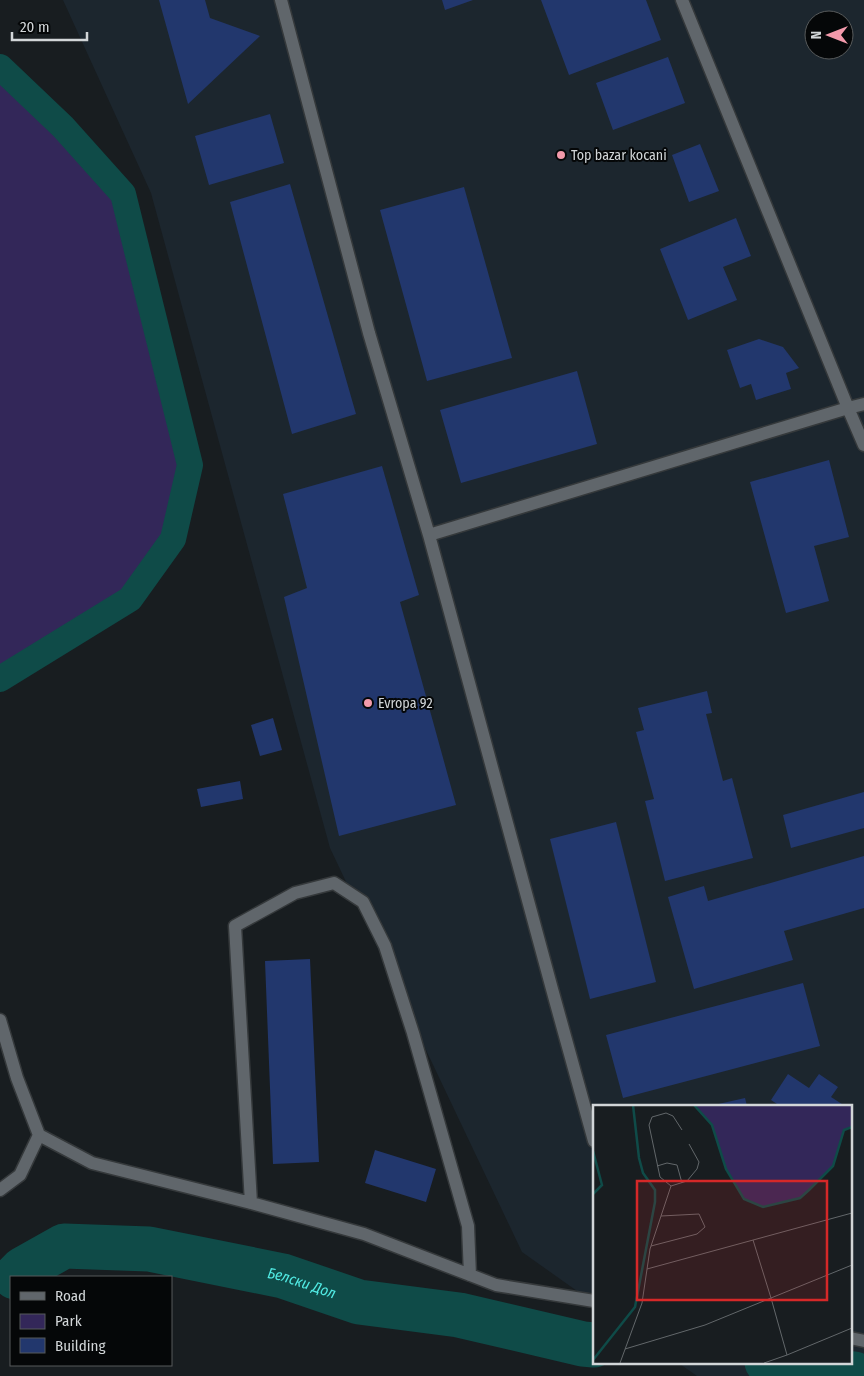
<svg xmlns="http://www.w3.org/2000/svg" width="864" height="1376" viewBox="0 0 864 1376" font-family="'Fira Sans Condensed',sans-serif">
<style>
.built{fill:#1c262e;fill-rule:evenodd}
.green{fill:#332759}
.lines{fill:none;stroke-linecap:round;stroke-linejoin:round}
.canal{stroke:#0f4b48;stroke-width:26}
.river{stroke:#0f4b48;stroke-width:45}
.building{fill:#22376d}
.minor-casing{stroke:#35393b;stroke-width:15}
.minor{stroke:#60666b;stroke-width:12}
.poi-dot{fill:#f39aab;stroke:#050708;stroke-width:2}
.labels{text-anchor:middle;stroke-width:4;stroke-linejoin:round;paint-order:stroke}
.poi-label{font-size:14px;fill:#d2d6d8;stroke:#050708;text-anchor:start}
.water-label{font-size:15px;font-style:italic;fill:#51eae3;stroke:#050708}
.inset-river{fill:none;stroke:#0f4b48;stroke-width:2.5}
.inset-road{fill:none;stroke:#62676a;stroke-width:1}
.view{fill:#d62828;fill-opacity:0.15;stroke:#d62828;stroke-width:2.5}
.inset-edge{fill:none;stroke:#d2d6d8;stroke-width:2.5}
</style>
<rect width="100%" height="100%" fill="#181d20"/>
<path class="built" d="M63 0H864V1376H697L677 1362H850V1106H594V1303L522 1252 330 848 151 193ZM814 20H844V50H814Z"/>
<path class="green" d="M0 67 63 127 123 194 190 465 173 539 130 599 0 679Z"/>
<g class="lines">
<path class="canal" d="M0 67 63 127 123 194 190 465 173 539 130 599 0 679"/>
<g class="river">
<path id="s1" d="M15 1277 23 1269 64 1246 149 1249 283 1276 359 1302 459 1315 583 1344 594 1345"/>
<path d="M767 1362 854 1374 859 1376"/>
</g>
</g>
<path class="building" d="M159 0H205L210 18 260 36 188 104Z
M442 0H473L445 10Z
M541 0H646L661 40 569 75Z
M668 57 685 103 613 130 596 83Z
M270 114 284 163 209 185 195 136Z
M700 144 719 191 689 202 672 155Z
M290 184 356 414 292 434 230 202Z
M464 187 512 358 427 381 380 210Z
M736 218 751 256 723 267 737 300 688 320 660 249Z
M759 339 783 347 799 368 786 373 791 389 756 400 751 384 740 388 727 350Z
M577 371 597 444 461 483 440 410Z
M829 460 849 537 814 546 829 601 786 613 750 482Z
M382 466 419 595 400 602 456 805 339 836 284 597 307 588 283 494Z
M707 691 712 713 706 714 723 781 732 778 753 858 665 881 645 801 654 799 636 732 644 730 638 708Z
M273 718 282 750 260 756 251 725Z
M240 781 243 799 201 807 197 789Z
M864 792V828L791 848 783 815Z
M616 822 656 982 590 999 550 839Z
M864 856V908L784 931 793 960 694 989 668 897 704 886 708 901Z
M310 959 319 1162 273 1164 265 961Z
M803 983 820 1046 623 1098 606 1035Z
M788 1074 809 1088 819 1074 838 1087 831 1097 845 1106H780L771 1100Z
M745 1098 747 1106H714V1105Z
M375 1150 436 1169 426 1202 365 1183Z"/>
<g class="lines">
<g class="minor-casing">
<path id="minor" d="M281 0 369 333 429 535 552 989 594 1141
M864 404 848 408 864 445
M429 535 848 408 682 0
M0 1020 17 1078 39 1135
M0 1190 20 1175 39 1135 92 1163 251 1203 364 1234 496 1285 594 1301
M251 1203 235 926 295 893 334 883 363 902 385 946 413 1033 468 1226 470 1275
M850 1338 864 1341"/>
</g>
<use href="#minor" class="minor"/>
</g>
<g class="poi-dot">
<circle cx="561" cy="155" r="5"/>
<circle cx="368" cy="703" r="5"/>
</g>
<g class="labels">
<g class="poi-label">
<text x="571" y="160">Top bazar kocani</text>
<text x="378" y="708">Evropa 92</text>
</g>
<g class="water-label">
<text dy="5" stroke="none"><textPath href="#s1" startOffset="300">Белски Дол</textPath></text>
</g>
</g>
<g transform="translate(593 1105)">
<rect width="259" height="259" fill="#181d20"/>
<path d="M101 0H259V22L251 25 240 61 216 85 207 93 170 102 151 94 133 64 119 20Z" fill="#332759"/>
<path class="inset-river" d="M101 0 119 20 133 64 151 94 170 102 207 93 216 85 240 61 251 25 259 22M0 46 9 80 0 89M0 255 42 202 62 97V85L50 68 46 53 40 0"/>
<path class="inset-road" d="M64 61 74 58 84 60 89 78M78 81 94 76 104 64 106 57 96 39M160 135 178 193 259 160M58 141 104 129 112 122 106 109 68 111M54 164 259 108M32 244 112 220 178 193 194 250 171 258M194 250 259 223M27 258 49 198 57 144 78 81 67 72 56 20 59 12 73 8 80 11 89 25"/>
<path class="view" d="M44 76H234V195H44Z"/>
<rect width="259" height="259" class="inset-edge"/>
</g>
<rect x="10" y="1276" width="162" height="90" fill="#050708" stroke="#575a5b"/>
<rect x="20" y="1292" width="25" height="8" fill="#60666b" stroke="#575a5b"/>
<text x="55" y="1301" font-size="15" fill="#d2d6d8">Road</text>
<rect x="20" y="1314" width="25" height="15" fill="#332759" stroke="#575a5b"/>
<text x="55" y="1326" font-size="15" fill="#d2d6d8">Park</text>
<rect x="20" y="1338" width="25" height="15" fill="#22376d" stroke="#575a5b"/>
<text x="55" y="1351" font-size="15" fill="#d2d6d8">Building</text>
<g transform="translate(829 35) rotate(270)"><circle r="24" fill="#050708" stroke="#575a5b"/>
<path d="M0-4L9 19L0 12L-9 19Z" fill="#f39aab"/>
<text y="-8" font-size="14" font-weight="bold" text-anchor="middle" fill="#d2d6d8">N</text>
</g>
<path d="M12 32v8h75v-8" fill="none" stroke="#d2d6d8" stroke-width="2.5"/>
<text x="20" y="32" font-size="15" fill="#d2d6d8" stroke="#050708" stroke-width="4" paint-order="stroke">20 m</text>
</svg>
